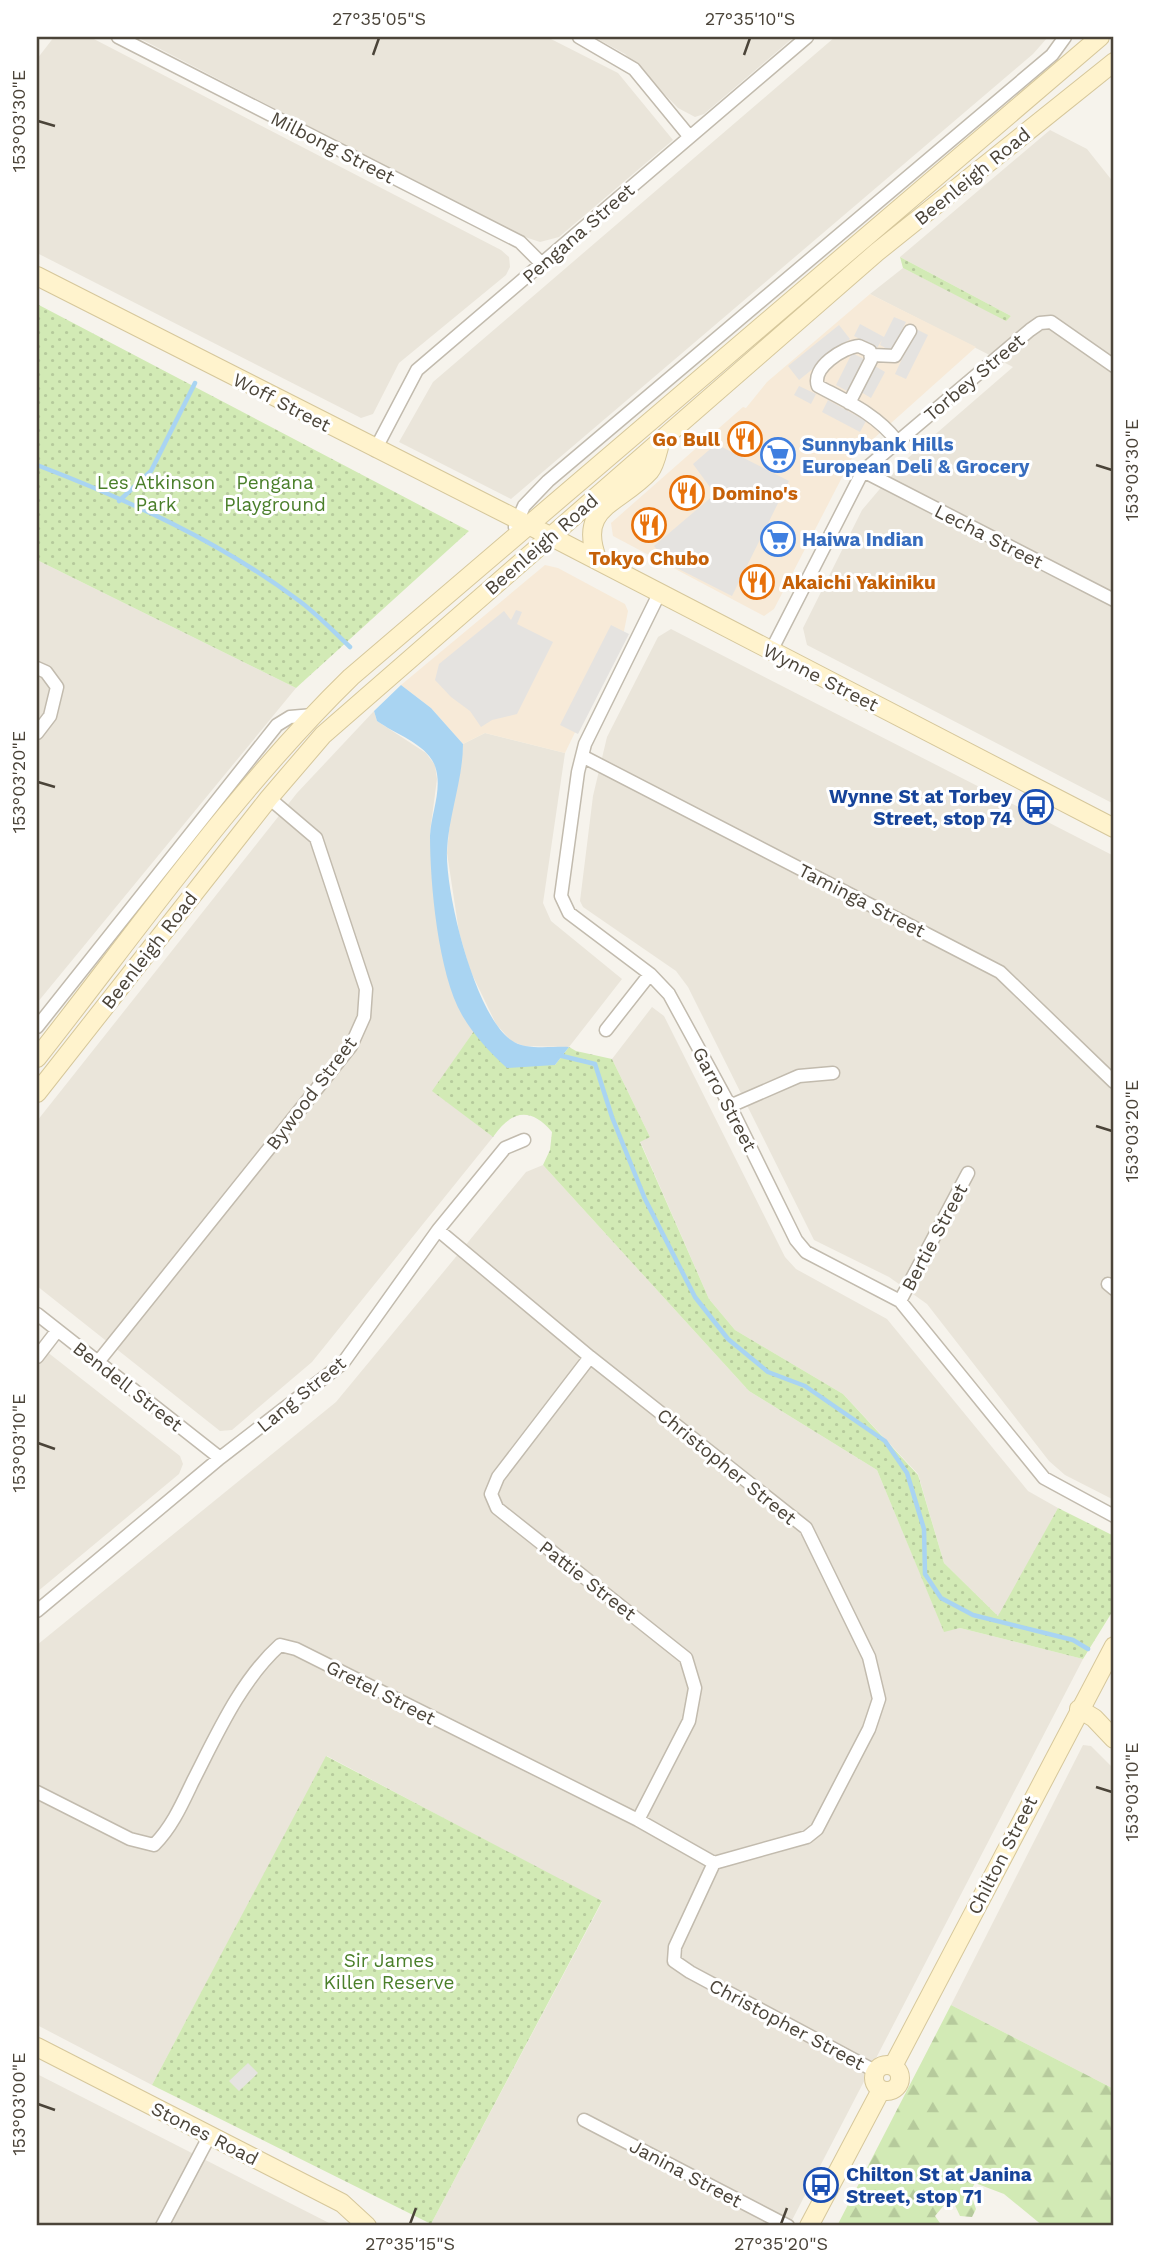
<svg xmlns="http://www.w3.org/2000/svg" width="1151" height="2263" viewBox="0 0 1151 2263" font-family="'Work Sans',sans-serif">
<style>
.residential{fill:#eae5da}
.commercial{fill:#f7ead8}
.grass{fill:url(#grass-dots)}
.forest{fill:url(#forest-firs)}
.parking{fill:#e5e3e0}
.water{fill:#a9d4f2}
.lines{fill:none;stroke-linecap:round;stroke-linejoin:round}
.stream{stroke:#a9d4f2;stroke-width:4.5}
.street-casing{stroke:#c2bbae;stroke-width:15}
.secondary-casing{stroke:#d6c79b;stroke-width:20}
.street{stroke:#fff;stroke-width:12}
.secondary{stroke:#fff3cd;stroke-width:18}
.ticks{fill:none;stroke:#4b4439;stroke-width:2.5}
.labels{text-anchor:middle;stroke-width:6;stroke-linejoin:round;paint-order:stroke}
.street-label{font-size:19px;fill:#4b4439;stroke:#fff}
.food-label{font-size:19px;font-weight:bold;fill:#c56008;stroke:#fff;text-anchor:start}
.shop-label{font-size:19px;font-weight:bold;fill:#366cbe;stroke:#fff;text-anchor:start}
.park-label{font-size:19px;fill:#4a7f2a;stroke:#fff}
.transit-label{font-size:19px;font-weight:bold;fill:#164399;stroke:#fff;text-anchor:end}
.neatline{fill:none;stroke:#4b4439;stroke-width:2.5}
.ticks-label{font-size:18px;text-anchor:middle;fill:#4b4439}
</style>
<defs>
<pattern id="grass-dots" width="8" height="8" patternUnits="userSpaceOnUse" patternTransform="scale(1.75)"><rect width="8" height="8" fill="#d2eab5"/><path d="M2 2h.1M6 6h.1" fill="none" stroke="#b6ca9c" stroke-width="1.8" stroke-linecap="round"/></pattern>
<pattern id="forest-firs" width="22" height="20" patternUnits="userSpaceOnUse" patternTransform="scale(1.75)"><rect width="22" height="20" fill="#d2eab5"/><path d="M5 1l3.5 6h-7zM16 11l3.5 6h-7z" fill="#b6ca9c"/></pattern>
</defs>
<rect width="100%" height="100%" fill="#f6f3ec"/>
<path class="residential" d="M54 37H90L501 250 509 257 510 267 506 275 399 363 373 414 361 418 37 253V59Z
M137 37H547L618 73 673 140 559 237 540 242 519 235Z
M594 37H794L704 114 695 117 678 108 625 54Z
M835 37H1048L1033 54 511 499 399 442 433 382Z
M1050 130 1087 149 1114 183V804L807 645 803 628 862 510 901 464 1013 367 870 294 903 268 1006 320 1011 316 900 257Z
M37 560 296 688 37 1003Z
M671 629 1114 856V1500L1065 1475 1049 1461 927 1304 889 1277 814 1240 688 987 676 971 583 907 580 901 593 796 607 737 658 637Z
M374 711 377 721 426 753 435 765 437 779 430 832 440 938 462 1014 474 1031 433 1091 493 1137 312 1362 232 1430 220 1431 37 1286V1121L297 793Z
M485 733 565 753 543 903 551 921 622 979 569 1047 524 1046 511 1041 496 1024 470 970 459 932 447 853 451 808 461 767 463 744Z
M652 1007 664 1016 785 1257 796 1269 887 1319 1028 1491 1058 1508 999 1617 944 1563 918 1474 843 1394 735 1330 709 1299 640 1141 650 1137 612 1059Z
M543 1165 749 1391 877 1470 944 1631 960 1628 1083 1659 789 2226 431 2224 602 1902 327 1756 152 2085 37 2025V1645L336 1402 526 1172Z
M37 1344 180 1456 183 1464 179 1474 37 1592Z
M1083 1745 1091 1746 1114 1769V2089L951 2005Z
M37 2074 335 2226H37Z"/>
<path class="commercial" d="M870 294 976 347 852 458 774 609 764 616 613 536 611 523 743 407 746 408 767 382Z
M545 565 558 568 625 604 628 611 624 631 565 753 485 733 463 744 431 708 401 685Z"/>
<path class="grass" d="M900 257 1011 316 1006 321 903 268Z
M37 304 469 531 296 688 37 560Z
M474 1031 483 1043 555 1065 569 1047 576 1051 612 1059 650 1137 640 1142 709 1299 735 1330 843 1394 918 1475 944 1563 998 1616 1058 1508 1114 1536V1609L1083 1659 960 1628 944 1632 877 1470 749 1391 543 1165 550 1150 552 1132C530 1106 511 1111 493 1137L432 1091Z
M326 1756 602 1901 431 2224 152 2085Z"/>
<path class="forest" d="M951 2005 1114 2089V2226H1043L1004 2194 975 2183 970 2192 976 2209 972 2217 960 2216 951 2197 935 2216 942 2226H837Z"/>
<path class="parking" d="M894 317 906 322 891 351 880 345 882 340 877 348 854 336 860 324 884 337Z
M839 325 850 339 799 380 788 366Z
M916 329 928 335 906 379 895 374Z
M852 353 864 359 847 391 836 385Z
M875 366 885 372 871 398 861 392Z
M799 386 816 394 811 404 794 395Z
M828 400 866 421 860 432 822 412Z
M716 444 789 481 732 596 657 558 662 555 654 546 715 494 693 464Z
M516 610 522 612 517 624 553 642 517 714 492 720 481 727 470 711 451 697 435 680 439 664 504 611 511 620Z
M611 625 629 634 578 734 560 725Z
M248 2063 258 2073 239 2091 229 2081Z"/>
<path class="water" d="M401 685 431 708 463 744C463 779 449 814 447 850 445 893 475 1015 511 1040 525 1051 552 1046 569 1047L555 1065 507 1068C490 1053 473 1034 462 1015 438 973 430 883 430 836 431 813 443 789 435 766 427 744 395 734 377 721L374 711Z"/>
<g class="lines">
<path class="stream" d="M37 465C128 500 219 541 298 600 316 613 333 631 350 647
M119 501 151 471 195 383
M558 1055 595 1064 612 1117 645 1199 695 1297 728 1339 768 1372 805 1386 885 1441 907 1473 924 1529 925 1574 941 1598 973 1615 1073 1640 1088 1649"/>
<g class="street-casing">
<path id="street" d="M118 37 520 242 542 264
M579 37 634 69 689 136
M872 355 895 356 910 331
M849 403 871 360 870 351 859 346C843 347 811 368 818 386 848 402 876 414 897 441
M375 450 417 370 807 37
M863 471 1114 600
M515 527 524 506 548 481 1052 55 1065 37
M659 594 585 744 578 772 561 896 569 913 650 974 669 994 730 1106 796 1240 806 1252 900 1301 1044 1478 1114 1516
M771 651 863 471 1030 330 1040 323 1051 322 1114 366
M37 668 46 672 57 687 50 716 37 733
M582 756 1000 972 1114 1082
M37 1027 277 725 290 717 313 715
M606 1030 650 974
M730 1106 799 1076 833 1073
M438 1230 590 1357 806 1528 869 1657 879 1699 869 1729 817 1829 807 1837 714 1863 675 1947 674 1961 690 1972 875 2071
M1108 1284 1114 1289
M900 1301 968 1173
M37 1314 220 1458
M37 1357 57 1331
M590 1357 498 1477 491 1494 497 1508 686 1658 695 1688 689 1721 638 1820
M98 1362 351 1046 364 1017 366 989 316 838 269 798
M37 1611 220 1458 343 1363 438 1230 505 1148 524 1140
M37 1792 130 1839 154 1845C172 1827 182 1804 193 1781 217 1734 241 1680 280 1645L296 1649 638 1820 714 1863
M584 2120 788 2226
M162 2226 210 2135"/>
</g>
<g class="secondary-casing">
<path id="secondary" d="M37 276 550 536 1114 828
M598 561C576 506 619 505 650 471 656 464 658 449 661 440
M37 1058C137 931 236 789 351 677L1100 37
M37 1093 269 798 323 735 877 252 1114 62
M1079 1709 1094 1718 1114 1739
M37 2047 342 2203 367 2226
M874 2078a13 13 0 1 1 26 0a13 13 0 1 1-26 0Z
M893 2066 1114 1646
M809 2226 881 2090"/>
</g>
<use href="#street" class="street"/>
<use href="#secondary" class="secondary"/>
</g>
<path class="ticks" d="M373 55 379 38M744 55 750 38M38 121 55 126M1096 465 1112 470M38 782 55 787M1096 1126 1112 1131M38 1443 55 1449M1096 1787 1112 1792M38 2104 55 2110M410 2224 416 2208M781 2224 787 2208"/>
<defs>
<g id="restaurant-ring" transform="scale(1.75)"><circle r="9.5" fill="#fff" stroke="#e8710a" stroke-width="1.5"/><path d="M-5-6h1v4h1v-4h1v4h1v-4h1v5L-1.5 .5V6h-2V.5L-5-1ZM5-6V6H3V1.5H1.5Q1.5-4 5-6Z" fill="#e8710a"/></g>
<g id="supermarket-ring" transform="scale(1.75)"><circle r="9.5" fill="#fff" stroke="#3f7fe0" stroke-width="1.5"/><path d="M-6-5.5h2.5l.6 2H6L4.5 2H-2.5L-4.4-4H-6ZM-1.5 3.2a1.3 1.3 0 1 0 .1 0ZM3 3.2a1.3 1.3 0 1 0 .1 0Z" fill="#3f7fe0"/></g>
<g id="bus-ring" transform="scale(1.75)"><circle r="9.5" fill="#fff" stroke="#1a4fb4" stroke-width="1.5"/><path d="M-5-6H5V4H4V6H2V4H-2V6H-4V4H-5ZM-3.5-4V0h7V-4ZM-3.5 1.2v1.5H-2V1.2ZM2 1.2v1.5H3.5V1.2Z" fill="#1a4fb4"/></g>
</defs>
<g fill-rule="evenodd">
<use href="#restaurant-ring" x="745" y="439"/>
<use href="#supermarket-ring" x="778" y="455"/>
<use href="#restaurant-ring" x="687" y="493"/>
<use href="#restaurant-ring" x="649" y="525"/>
<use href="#supermarket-ring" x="778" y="539"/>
<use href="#restaurant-ring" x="757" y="582"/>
<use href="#bus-ring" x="1036" y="807"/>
<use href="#bus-ring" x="821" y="2185"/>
</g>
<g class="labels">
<g class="street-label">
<text transform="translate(333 147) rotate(27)" y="7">Milbong Street</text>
<text transform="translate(972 176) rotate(-39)" y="7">Beenleigh Road</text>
<text transform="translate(578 233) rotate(-41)" y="7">Pengana Street</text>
<text transform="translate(974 377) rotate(-40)" y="7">Torbey Street</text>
<text transform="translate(282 402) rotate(27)" y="7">Woff Street</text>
<text transform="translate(989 536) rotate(27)" y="7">Lecha Street</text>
<text transform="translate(541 544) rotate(-41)" y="7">Beenleigh Road</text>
<text transform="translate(821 677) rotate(27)" y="7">Wynne Street</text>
<text transform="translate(862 900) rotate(27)" y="7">Taminga Street</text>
<text transform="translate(149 950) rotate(-52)" y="7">Beenleigh Road</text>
<text transform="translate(311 1093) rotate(-53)" y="7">Bywood Street</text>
<text transform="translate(725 1099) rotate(62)" y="7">Garro Street</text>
<text transform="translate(934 1237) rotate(-62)" y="7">Bertie Street</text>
<text transform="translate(128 1386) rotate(38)" y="7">Bendell Street</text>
<text transform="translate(301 1394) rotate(-39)" y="7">Lang Street</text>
<text transform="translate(727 1466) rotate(39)" y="7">Christopher Street</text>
<text transform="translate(588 1580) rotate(38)" y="7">Pattie Street</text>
<text transform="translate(381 1692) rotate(27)" y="7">Gretel Street</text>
<text transform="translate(1002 1855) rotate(-63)" y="7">Chilton Street</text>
<text transform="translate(787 2024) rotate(28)" y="7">Christopher Street</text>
<text transform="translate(205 2133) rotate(27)" y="7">Stones Road</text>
<text transform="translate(686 2173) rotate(28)" y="7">Janina Street</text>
</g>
<g class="food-label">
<text x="720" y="446" text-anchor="end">Go Bull</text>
<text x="712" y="500">Domino's</text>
<text x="649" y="565" text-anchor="middle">Tokyo Chubo</text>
<text x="782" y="589">Akaichi Yakiniku</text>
</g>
<g class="shop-label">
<text x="802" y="451">Sunnybank Hills<tspan x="802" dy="22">European Deli &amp; Grocery</tspan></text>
<text x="802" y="546">Haiwa Indian</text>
</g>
<g class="park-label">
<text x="156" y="489">Les Atkinson<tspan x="156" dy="22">Park</tspan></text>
<text x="275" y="489">Pengana<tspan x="275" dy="22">Playground</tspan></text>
<text x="389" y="1967">Sir James<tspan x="389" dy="22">Killen Reserve</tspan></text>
</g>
<g class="transit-label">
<text x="1012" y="803">Wynne St at Torbey<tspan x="1012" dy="22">Street, stop 74</tspan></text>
<text x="846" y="2181" text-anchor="start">Chilton St at Janina<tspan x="846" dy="22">Street, stop 71</tspan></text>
</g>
</g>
<rect width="1151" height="2263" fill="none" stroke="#ffffff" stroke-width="77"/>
<rect x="38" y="38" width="1074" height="2186" class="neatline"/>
<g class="ticks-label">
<text x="379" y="25">27°35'05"S</text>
<text x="750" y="25">27°35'10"S</text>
<text transform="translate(19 121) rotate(-90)" y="6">153°03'30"E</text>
<text transform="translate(1132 470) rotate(-90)" y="6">153°03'30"E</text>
<text transform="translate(19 782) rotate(-90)" y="6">153°03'20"E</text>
<text transform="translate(1132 1131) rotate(-90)" y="6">153°03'20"E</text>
<text transform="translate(19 1443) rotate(-90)" y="6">153°03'10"E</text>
<text transform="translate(1132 1792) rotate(-90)" y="6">153°03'10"E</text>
<text transform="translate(19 2104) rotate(-90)" y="6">153°03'00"E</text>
<text x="410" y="2250">27°35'15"S</text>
<text x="781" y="2250">27°35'20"S</text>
</g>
</svg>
